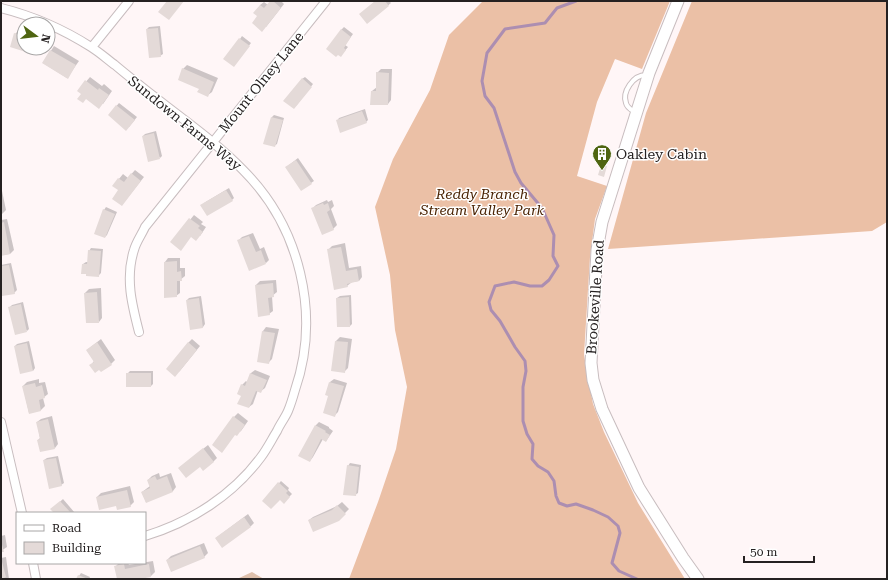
<svg xmlns="http://www.w3.org/2000/svg" width="888" height="580" viewBox="0 0 888 580" font-family="'Roboto Serif',serif">
<style>
.green{fill:#dfc0ac}
.forest{fill:#ebc0a6}
.shadow{fill:#0003}
.lines{fill:none;stroke-linecap:round;stroke-linejoin:round}
.stream{stroke:#ac8eb1;stroke-width:3}
.building{fill:#e4dad8}
.lane-casing{stroke:#c8bdbf;stroke-width:6}
.street-casing{stroke:#c8bdbf;stroke-width:10}
.secondary-casing{stroke:#c8bdbf;stroke-width:13}
.lane{stroke:#fff;stroke-width:4}
.street{stroke:#fff;stroke-width:8}
.secondary{stroke:#fff;stroke-width:11}
.labels{text-anchor:middle;stroke-width:3;stroke-linejoin:round;paint-order:stroke}
.street-label{font-size:14px;fill:#252121;stroke:#fff}
.poi-label{font-size:14px;fill:#252121;stroke:#fff;text-anchor:start}
.park-label{font-size:14px;font-style:italic;fill:#4a2303;stroke:#fff}
</style>
<rect width="100%" height="100%" fill="#fff6f7"/>
<path class="green" d="M252 572 264 579H237Z"/>
<path class="forest" d="M483 1H670L642 69 615 59 597 102 577 176 607 186 595 219 590 257 584 355 593 404 604 432 638 503 685 579H349L378 502 396 449 407 387 395 330 390 275 375 207 393 159 430 90 449 35Z
M692 1H887V222L872 231 608 249 646 113Z"/>
<path class="shadow" d="M271 1H281L284 4 266 27 259 16 260 5 264 2 268 5Z
M376 1H389L391 3 367 23Z
M160 26 163 54 160 56 147 29 149 27Z
M344 27 353 34 345 45 348 47 343 53 341 30Z
M18 31 24 33V48H35L32 53 11 46 15 34Z
M242 36 251 43 236 63 240 39Z
M54 46 79 61 67 78 43 63Z
M187 65 218 78 212 92 208 95 183 69Z
M381 69H392L391 100 388 104 372 91 377 87V73Z
M90 77 102 86 104 84 112 91 103 104 78 91Z
M305 77 313 84 296 106 302 79Z
M119 103 137 117 129 127 109 115Z
M365 109 368 120 366 122 337 121 339 118Z
M274 115 284 118 277 144 274 146 264 143 272 117Z
M156 131 162 156 160 158 143 136 145 134Z
M298 158 314 181 311 183 289 165Z
M135 170 144 177 125 201 120 190 114 185 123 174 128 178Z
M1 186 6 210 1 215Z
M229 188 234 198 232 200 204 203Z
M327 200 328 202 332 200 334 206 331 209 337 225 333 229 312 209 316 205Z
M106 207 117 212 107 235 105 237 104 210Z
M194 215 203 222 201 224 206 227 200 236H192L172 242Z
M7 219 14 250 10 254 1 255V220Z
M253 233 260 249 264 247 269 260 266 263 238 241 242 237Z
M345 243 349 268 361 266 362 277 359 281 352 282 347 286 328 250 332 246Z
M91 248 103 249 101 273 98 276 83 264 86 262H88L89 251Z
M168 258H180V268H185V276L180 280V293L176 296 165 297V262Z
M11 263 17 290 14 293 1 285V265Z
M276 280 277 292 272 296 273 311 269 314 256 285 260 281Z
M101 288 102 318 99 322 85 293 89 289Z
M351 295 352 324 350 326 337 298 340 296Z
M201 296 205 324 203 327 191 329 187 300 189 298Z
M23 302 29 329 27 331 10 307 12 305Z
M266 327 279 329 272 359 268 363 263 331Z
M340 337 352 339 348 368 344 372 332 370 336 341Z
M101 339 115 360 111 364 91 365 94 361 87 350Z
M192 339 200 346 179 372 188 343Z
M29 341 35 368 33 371 15 346 17 344Z
M255 370 270 376 265 388 261 391 258 390 253 404 249 407 242 385 246 381 247 382 251 373Z
M130 371H153V384L151 386H127V374Z
M39 379V383L45 382 48 394 43 398 45 406 41 410 29 413 23 386 27 382Z
M334 379 347 383 338 412 334 416 330 382Z
M238 413 248 421 241 431 236 434 234 417Z
M52 416 58 444 55 448 38 440 40 438 37 422 41 419Z
M319 422 329 427V428L333 431 326 441 323 439 313 457 310 461 316 425Z
M208 445 217 458 213 462 200 466 179 468Z
M58 456 64 483 61 485 44 460 47 458Z
M350 463 361 465 358 493 355 495 348 466Z
M159 473 160 477 171 473 176 487 173 491 146 502 142 492 150 486 148 480 152 476Z
M281 481 289 488 288 490 292 494 284 502 280 498 263 501Z
M130 486 134 502 130 506 117 504 97 497 101 493Z
M63 499 75 513H55L52 509Z
M342 502 349 509 338 520H309L313 517 337 506Z
M248 514 254 523 251 526 216 538Z
M5 535 7 547 1 551V536Z
M204 543 208 553 204 557 167 560 171 556Z
M6 557 9 579H1V558Z
M153 561 155 572 151 576 135 579H128V576L115 567 119 563H128L129 565Z
M81 573 90 577 89 579H77Z"/>
<g class="lines">
<path class="stream" d="M576 1 557 8 545 23 505 29 487 53 482 81 485 96 494 108 515 172 521 183 542 208 554 235 553 256 558 266 549 280 542 286H530L514 282 495 286 489 302 491 310 500 321 515 347 525 361 526 371 523 387V421L527 434 533 444 532 459 538 466 548 472 554 481 556 496 559 503 567 506 576 504 593 510 608 517 618 526 620 533 612 563 619 571 637 579"/>
</g>
<path class="building" d="M167 1H184L169 20 158 12Z
M270 1H273L281 8 262 32 252 23 257 16 253 13 260 5 264 8Z
M375 1H385L389 6 367 24 359 14Z
M158 28 161 57 149 58 146 29Z
M341 29 351 37 344 48 346 50 341 57 338 55 336 57 326 49Z
M14 33 24 36V48H34L32 54 10 47Z
M239 38 250 46 234 67 223 59Z
M50 50 76 65 68 79 42 63Z
M182 68 214 82 208 97 197 92 199 89 178 80Z
M376 72 389 73 388 105H370L371 91H376Z
M302 78 312 87 294 109 283 101Z
M85 80 98 90 99 88 109 95 99 109 86 99 83 103 77 99 81 94 77 91Z
M116 105 135 120 126 131 108 115Z
M362 111 367 123 340 133 336 120Z
M271 117 283 120 275 147 263 144Z
M154 133 160 159 148 162 142 136Z
M296 160 312 184 301 191 285 167Z
M601 165 607 166 604 177 598 175Z
M131 173 141 181 122 206 112 199 118 190 112 186 118 178 124 182Z
M226 190 233 201 207 216 200 205Z
M323 203 324 205 328 203 330 210 327 212 334 230 322 235 311 208Z
M103 209 115 214 105 238 94 234Z
M189 218 200 226 198 228 203 232 196 241 191 237 181 251 170 242Z
M4 222 10 254 1 256V223Z
M249 236 256 252 261 250 266 264 249 271 237 240Z
M341 247 346 271 357 269 359 281 347 284 348 287 334 290 327 249Z
M88 250 101 251 99 277 86 276V274H81L82 264H87Z
M177 261V272L181 271 182 281H177V297L164 298V262Z
M9 265 15 294 2 296 1 289V266Z
M273 283 274 297 268 298 270 315 258 317 255 285Z
M97 292 99 323H86L84 293Z
M349 297 350 327H337L336 298Z
M199 298 203 328 190 330 186 300Z
M21 304 27 332 15 335 8 307Z
M262 331 275 333 269 364 257 362Z
M335 341 348 342 345 373 331 371Z
M97 342 112 365 101 372 99 370 95 373 89 365 94 362 86 350Z
M188 342 197 350 175 377 166 369Z
M27 343 33 371 20 374 14 346Z
M126 373H151V387H126Z
M250 373 267 380 261 393 256 391 249 408 237 404 241 396 237 394 241 384 245 386Z
M329 382 344 386 335 417 323 413 328 396 325 395Z
M35 383 36 387 42 385 45 398 39 400 41 411 29 414 22 386Z
M233 416 245 425 237 436 235 435 222 453 212 445Z
M48 419 55 449 40 452 37 440 40 439 36 422Z
M315 425 326 431 325 432 330 435 326 442 321 439 310 462 298 456Z
M203 448 214 462 203 471 200 467 186 478 178 468Z
M56 458 62 486 49 489 43 460Z
M347 465 359 467 356 496 343 495Z
M155 476 157 480 167 476 173 492 146 503 141 492 150 488 147 480Z
M278 482 288 491 286 493 290 497 284 504 280 500 271 509 262 501Z
M127 490 131 507 117 510 116 506 99 510 96 497Z
M60 501 71 513H54L50 509Z
M337 505 346 514 339 521 313 532 308 520 332 510Z
M244 517 251 527 222 548 215 538Z
M1 541 4 552H1Z
M200 546 205 558 171 572 166 560Z
M1 558 6 577 4 578V579H1Z
M124 564 125 569 149 564 151 577 140 579H127V578L117 579 114 566Z
M78 575 88 579H76Z"/>
<g class="lines">
<g class="lane-casing">
<path id="lane" d="M635 112C632 110 627 108 626 103 622 92 633 75 646 75"/>
</g>
<g class="street-casing">
<path id="street" d="M1 8C33 16 63 29 91 47 99 52 107 59 115 65 128 76 142 87 156 98 185 121 217 143 243 170 300 227 321 314 295 390 293 397 291 404 288 411 285 418 280 424 277 431 272 439 267 449 261 457 233 495 191 522 145 536
M92 47 129 1
M139 332C132 305 125 278 134 250 136 242 142 234 145 227L326 1
M1 422 22 513
M33 563 36 579"/>
</g>
<g class="secondary-casing">
<path id="secondary" d="M678 1 649 73 602 222 597 250 591 363 593 380 602 409 639 488 683 558 698 579"/>
</g>
<use href="#lane" class="lane"/>
<use href="#street" class="street"/>
<use href="#secondary" class="secondary"/>
</g>
<defs>
<g id="building-pin" transform="scale(1)"><path d="M0 17L-7.5 6A9.5 9.5 0 1 1 7.5 6Z" fill="#4f6511" stroke="#fff"/><path d="M-4-6H4V6H1V3H-1V6H-4ZM-2.5-4.3h1.7v1.8h-1.7ZM.8-4.3h1.7v1.8H.8ZM-2.5-1h1.7V.8h-1.7ZM.8-1h1.7V.8H.8Z" fill="#fff"/></g>
</defs>
<g fill-rule="evenodd">
<use href="#building-pin" x="602" y="154"/>
</g>
<g class="labels">
<g class="street-label">
<text transform="translate(261 82) rotate(-51)" y="5">Mount Olney Lane</text>
<text transform="translate(185 123) rotate(39)" y="5">Sundown Farms Way</text>
<text transform="translate(595 297) rotate(-86)" y="5">Brookeville Road</text>
</g>
<g class="poi-label">
<text x="616" y="159">Oakley Cabin</text>
</g>
<g class="park-label">
<text x="482" y="199">Reddy Branch<tspan x="482" dy="16">Stream Valley Park</tspan></text>
</g>
</g>
<rect width="888" height="580" fill="none" stroke="#252121" stroke-width="4"/>
<rect x="16" y="512" width="130" height="52" fill="#ffffff" stroke="#a8a6a6"/>
<rect x="24" y="525" width="20" height="6" fill="#ffffff" stroke="#a8a6a6"/>
<text x="52" y="532" font-size="12" fill="#252121">Road</text>
<rect x="24" y="542" width="20" height="12" fill="#e4dad8" stroke="#a8a6a6"/>
<text x="52" y="552" font-size="12" fill="#252121">Building</text>
<g transform="translate(36 36) rotate(105)"><circle r="19" fill="#ffffff" stroke="#a8a6a6"/>
<path d="M0-3L7 15L0 10L-7 15Z" fill="#4f6511"/>
<text y="-6" font-size="11" font-weight="bold" text-anchor="middle" fill="#252121">N</text>
</g>
<path d="M744 556v6h70v-6" fill="none" stroke="#252121" stroke-width="2"/>
<text x="750" y="556" font-size="12" fill="#252121" stroke="#ffffff" stroke-width="3" paint-order="stroke">50 m</text>
</svg>
